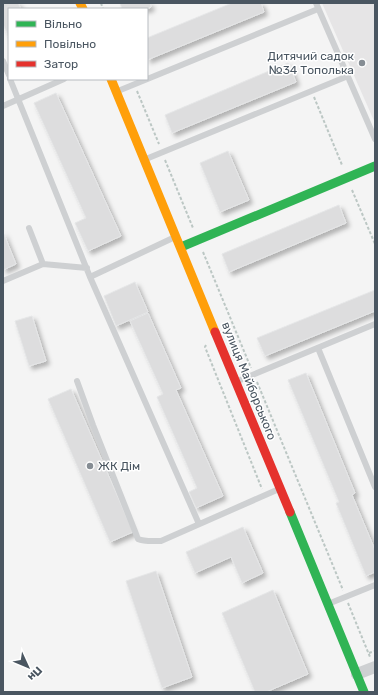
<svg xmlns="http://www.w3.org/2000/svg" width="378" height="695" viewBox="0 0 378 695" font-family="Rubik,sans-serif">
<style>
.education{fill:#e6e5e6}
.building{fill:#ddddde;stroke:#e5e6e7;filter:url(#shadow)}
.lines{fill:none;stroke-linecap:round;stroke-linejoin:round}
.path{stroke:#bcc7c4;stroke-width:2;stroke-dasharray:3 2;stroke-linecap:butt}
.lane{stroke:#ced0d2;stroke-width:6}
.street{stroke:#ced0d2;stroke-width:12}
.fast{stroke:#30b455;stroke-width:9}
.slow{stroke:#ff9f0a;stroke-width:9}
.jam{stroke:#e5322d;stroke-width:9}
.poi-dot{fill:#868d94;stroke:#fff;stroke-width:1.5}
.labels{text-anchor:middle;stroke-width:3;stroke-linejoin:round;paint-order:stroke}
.poi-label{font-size:12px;fill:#4a5661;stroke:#fff;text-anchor:end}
.street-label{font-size:12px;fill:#4a5661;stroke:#fff}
</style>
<defs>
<filter id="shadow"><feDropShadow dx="3.5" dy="3.5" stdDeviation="2" flood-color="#0004"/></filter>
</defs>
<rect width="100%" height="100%" fill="#f4f4f4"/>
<path class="education" d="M322 3H375V123Z"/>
<path class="building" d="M3 3H18L21 9H9V38L3 24Z
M120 3H150L151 7 147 9H122Z
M232 3H261L264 12 147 60V38Z
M288 63 296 82 172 133 165 115Z
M56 93 121 236 88 251 75 223 86 218 34 103Z
M228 151 249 200 220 212 200 163Z
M339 205 346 223 229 272 222 254Z
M3 232 16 264 3 270Z
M135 282 148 312 116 326 104 296Z
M375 290V311L265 356 257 338Z
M148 313 181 388 176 390 223 496 196 508 189 492 197 488 157 397 163 394 130 321Z
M32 316 46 361 29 366 15 321Z
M306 373 355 493 352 495 375 550V572L366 576 336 503 339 502 288 380Z
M71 389 133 532 110 542 48 399Z
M243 527 263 573 242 583 231 557 195 573 186 552Z
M156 571 192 677 162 688 126 581Z
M273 590 308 674 266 692H255L222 613Z"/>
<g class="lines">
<path class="path" d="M101 3 103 9
M137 91 159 144
M314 97 342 165
M165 160 193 228
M352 190 375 244
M203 252 251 368
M206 345 205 347 262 489
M257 382 343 590
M348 603 370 657
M369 653 375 651"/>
<path class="lane" d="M316 3 375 139
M3 61 9 75
M10 79 90 277
M118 91 318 9
M3 106 64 79
M146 159 348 76
M175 237 90 277 199 524
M43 264 87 268
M3 281 43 264 29 228
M318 348 375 487
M77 381 93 425 138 539C144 542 154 541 161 541L279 489
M238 381 375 324
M328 604 375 585"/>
<path class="street" d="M357 674 375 667"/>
<path class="fast" d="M181 247 375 166
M290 512 364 692"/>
<path class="slow" d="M80 3 83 9
M111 79 215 332"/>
<path class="jam" d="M215 332 290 512"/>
</g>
<g class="poi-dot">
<circle cx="362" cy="63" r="4"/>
<circle cx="90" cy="466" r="4"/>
</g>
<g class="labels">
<g class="poi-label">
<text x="354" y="60">Дитячий садок<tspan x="354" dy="14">№34 Тополька</tspan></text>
<text x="98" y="470" text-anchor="start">ЖК Дім</text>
</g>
<g class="street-label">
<text transform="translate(249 381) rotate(68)" y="4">вулиця Майборського</text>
</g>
</g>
<rect width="378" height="695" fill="none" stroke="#4a5661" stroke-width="8"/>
<rect x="8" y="8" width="140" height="72" fill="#ffffff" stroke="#b7bbc0"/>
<rect x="16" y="21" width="20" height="6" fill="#30b455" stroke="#b7bbc0"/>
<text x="44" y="28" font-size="12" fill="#4a5661">Вільно</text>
<rect x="16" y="41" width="20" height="6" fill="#ff9f0a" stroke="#b7bbc0"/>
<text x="44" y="48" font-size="12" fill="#4a5661">Повільно</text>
<rect x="16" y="61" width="20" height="6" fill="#e5322d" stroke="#b7bbc0"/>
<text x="44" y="68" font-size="12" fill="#4a5661">Затор</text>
<g transform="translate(28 667) rotate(134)" stroke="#ffffff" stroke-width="3" paint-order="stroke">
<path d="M0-3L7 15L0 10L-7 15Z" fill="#4a5661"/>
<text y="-6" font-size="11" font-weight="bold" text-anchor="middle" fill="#4a5661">Пн</text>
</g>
</svg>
